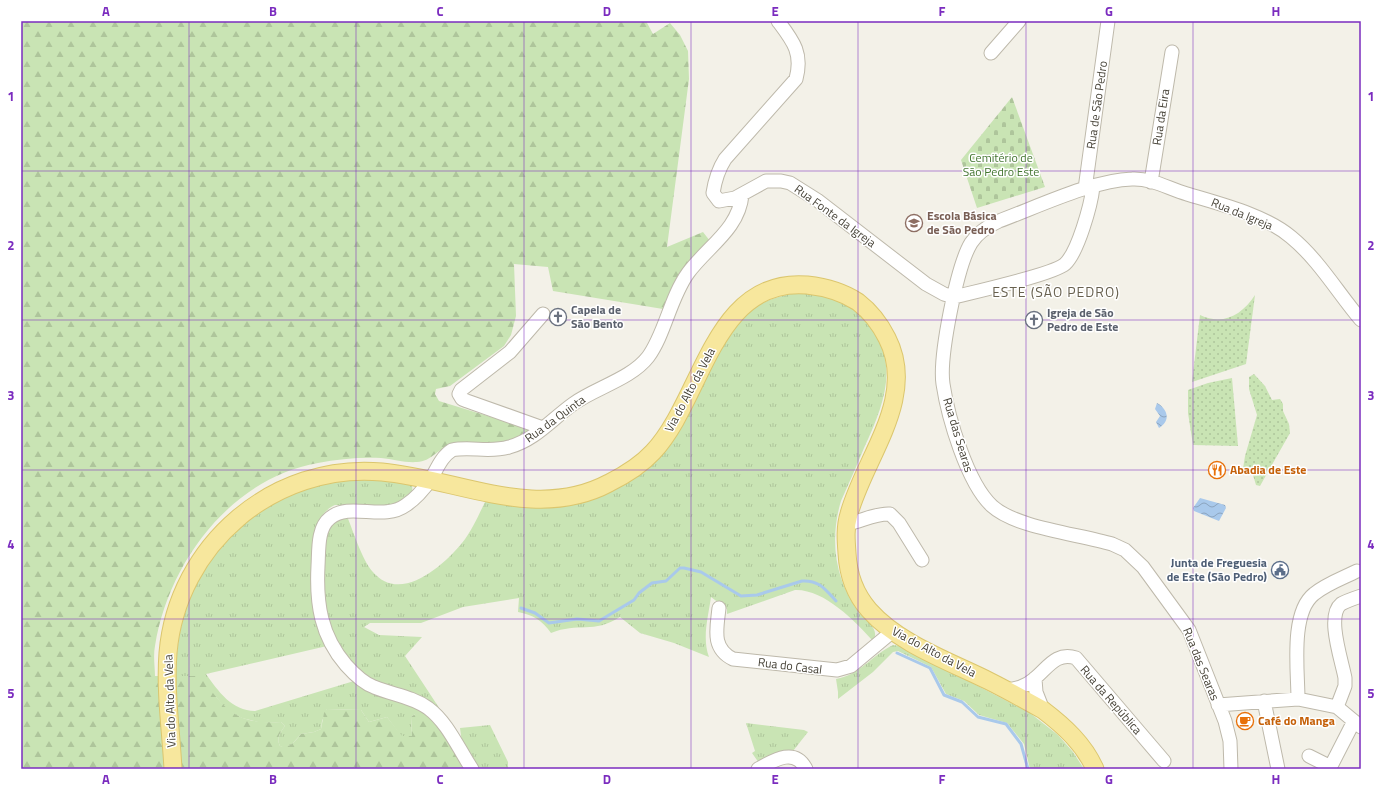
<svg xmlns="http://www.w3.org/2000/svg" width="1382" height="790" viewBox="0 0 1382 790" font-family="'Titillium Web',sans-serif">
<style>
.grass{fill:url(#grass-tufts)}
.forest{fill:url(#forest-firs)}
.cemetery{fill:url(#cemetery-stones)}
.garden{fill:url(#garden-dots)}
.water{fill:url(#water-waves)}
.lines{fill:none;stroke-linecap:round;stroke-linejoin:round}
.stream{stroke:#a9c9eb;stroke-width:3}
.minor-casing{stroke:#beb9ab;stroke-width:15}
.major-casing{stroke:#dbc66e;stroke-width:19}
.minor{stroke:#fff;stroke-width:13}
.major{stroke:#f7e79d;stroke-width:17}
.grid{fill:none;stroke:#7b2cbf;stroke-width:1;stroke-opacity:0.55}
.labels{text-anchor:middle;stroke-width:3;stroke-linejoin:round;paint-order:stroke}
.street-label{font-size:12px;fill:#464237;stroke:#fff}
.park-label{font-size:12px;fill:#41742e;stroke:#fff}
.education-label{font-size:12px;font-weight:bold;fill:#785e54;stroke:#fff;text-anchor:start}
.worship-label{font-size:12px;font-weight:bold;fill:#5b616d;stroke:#fff;text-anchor:start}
.food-label{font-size:12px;font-weight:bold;fill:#c56008;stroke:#fff;text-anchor:start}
.service-label{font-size:12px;font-weight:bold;fill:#4e5e75;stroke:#fff;text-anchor:end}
.quarter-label{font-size:14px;letter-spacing:1px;fill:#68614f;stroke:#fff}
.neatline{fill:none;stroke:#7b2cbf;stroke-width:1.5}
.grid-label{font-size:13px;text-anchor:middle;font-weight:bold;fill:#7b2cbf}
</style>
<defs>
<pattern id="grass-tufts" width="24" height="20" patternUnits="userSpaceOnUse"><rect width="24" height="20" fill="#c9e4b4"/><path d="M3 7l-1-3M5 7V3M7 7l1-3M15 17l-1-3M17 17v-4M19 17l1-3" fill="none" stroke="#aec59b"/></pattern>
<pattern id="forest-firs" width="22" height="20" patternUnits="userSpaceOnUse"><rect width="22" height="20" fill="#c9e4b4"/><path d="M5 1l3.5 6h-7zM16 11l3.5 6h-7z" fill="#aec59b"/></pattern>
<pattern id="cemetery-stones" width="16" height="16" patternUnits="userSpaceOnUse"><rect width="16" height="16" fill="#c9e4b4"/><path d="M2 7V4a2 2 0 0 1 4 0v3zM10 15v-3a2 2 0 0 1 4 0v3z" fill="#aec59b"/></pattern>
<pattern id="garden-dots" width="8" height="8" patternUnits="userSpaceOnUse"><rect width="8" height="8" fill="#c9e4b4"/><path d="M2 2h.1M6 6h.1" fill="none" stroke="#aec59b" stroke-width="1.8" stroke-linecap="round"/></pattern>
<pattern id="water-waves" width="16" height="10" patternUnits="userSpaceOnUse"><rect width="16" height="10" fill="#a9c9eb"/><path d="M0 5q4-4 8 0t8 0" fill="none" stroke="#8ba5bf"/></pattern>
</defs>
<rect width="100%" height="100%" fill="#f3f1e8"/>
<path class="grass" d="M796 293C822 293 849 301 867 322 901 363 884 404 864 448 857 465 849 483 841 501 829 540 835 583 861 615 868 622 880 630 873 641 855 621 824 589 795 590L727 614V609L711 597C708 618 702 638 709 657L674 643 640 633 620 617C594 634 578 622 551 633 542 620 533 615 518 612L519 598 463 607 421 623H370L364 627 379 635 422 637 405 656 453 729 366 679 337 646 323 614 325 533 329 525 347 516C353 531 362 559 372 571 400 605 443 566 462 543 472 531 479 514 486 500 545 512 586 510 636 474 653 462 667 449 679 432 701 398 719 333 751 310 764 300 780 296 796 293Z
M373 479 406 483 412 486C415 498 395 506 385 508 371 510 350 505 335 505 322 511 319 521 315 534L327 646 206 674C218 691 232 711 255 711L354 681 424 710 437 724 415 714 411 717 412 736H401L387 717 369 722 361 710 327 709 322 721 321 729 314 732 301 734 292 744 285 748 280 746C276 738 280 733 285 726L281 722 262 723 242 718 227 710 216 697 176 676C176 624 193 569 232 533 239 526 248 521 256 515 270 505 284 495 301 489 324 482 349 480 373 479Z
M893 645 901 646 1030 713 1058 735 1073 752 1084 769H1030L1024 744 1007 723 979 715 964 701 946 694 931 667 898 651 893 652 873 672 838 699V692L836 679C860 675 872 655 893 645Z
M746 723 804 730 808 732 793 751 759 763 752 753 755 751Z
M490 725 508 762V769H478L462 743 460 728Z"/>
<path class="forest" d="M21 21H646L653 34 670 23 680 35 688 51 689 79 667 247 703 232 710 241 680 272 663 309 553 291 548 267 514 264 516 316 511 335 504 346 450 386 436 389 435 394 439 401 504 421 531 427C523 448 470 443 452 445 439 447 431 462 417 462 405 463 393 459 381 458 360 457 338 459 318 463 231 478 168 563 155 646 153 656 155 667 155 676H200C225 709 235 725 281 722L285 726C280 733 276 738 280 746 290 749 295 741 301 734L314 732 321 729 324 713 327 709 361 710 369 722 387 717 402 736H412L411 717 415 714 423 713 437 724 466 769H21Z"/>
<path class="cemetery" d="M1012 97 1045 187 977 208 961 160Z"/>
<path class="garden" d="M1255 295 1246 364 1192 382 1200 315C1223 326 1242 315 1255 295Z
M1254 374 1265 386 1272 400 1280 399 1283 404V411L1289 424 1290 433 1260 486 1256 485 1253 475H1242L1245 456 1257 415 1249 389V377Z
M1232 378 1238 446 1193 445 1188 413V390L1208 383Z"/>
<path class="water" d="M1157 403C1168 409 1171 421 1159 428L1156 422 1160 416 1155 409Z
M1200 498 1225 505 1226 508 1219 521 1194 511 1193 508Z"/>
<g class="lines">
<path class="stream" d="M521 608 535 613 549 623 577 619 599 621 634 600 639 593 652 583 666 581 680 568H684L701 572 741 596 757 595 802 581C819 580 825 589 836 601
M897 653 930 668 944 695 962 702 978 717 1006 724 1021 744 1028 769"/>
<g class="minor-casing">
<path id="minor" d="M778 21C793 41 803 53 796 79L725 159C718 170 715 180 713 193L719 201 735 198 766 181H781L790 183 817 200 926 284 944 294 954 297C974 292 1054 274 1065 264 1078 252 1091 205 1093 187
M991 53 1019 21
M1151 182 1172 52
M1085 189 1108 21
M543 428 467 401 462 399 459 394 461 390 510 352 543 314
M847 524C862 521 876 513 890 514L899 523 922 560
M719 608C717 628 711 648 733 659L837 670 851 666 893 631
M1035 679 1036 692 1043 710
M1005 690C1016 689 1025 687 1034 679 1047 669 1056 651 1076 658L1164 761
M1298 699C1298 671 1290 613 1314 594 1326 584 1343 578 1357 571
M1264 701 1278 769
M1218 705 1298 699 1337 707 1361 727
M1337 707 1345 686V678C1342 661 1326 616 1341 604 1346 601 1355 598 1361 596
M1309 756 1329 766 1332 764 1354 721
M472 769C458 748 448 723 428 708 411 696 393 695 374 687 363 683 354 674 346 665 321 636 316 604 318 566 319 551 317 528 330 518 350 501 383 522 406 505 415 499 424 489 431 479 437 469 441 457 452 450 470 446 490 453 509 447 535 440 552 419 573 404 595 388 631 379 648 357 665 334 670 298 688 273 707 247 739 229 742 195
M758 769C774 760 795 747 806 769
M1231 769 1230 741 1225 721 1189 630 1143 567 1125 550 1112 544C1079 534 1016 528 992 506 967 483 948 417 943 384 939 357 957 266 971 243 978 232 988 226 999 221 1037 207 1093 180 1132 179 1152 178 1169 189 1187 194 1220 204 1265 215 1291 237 1319 260 1338 293 1361 320"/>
</g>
<g class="major-casing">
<path id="major" d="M173 769C171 731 165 691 168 653 177 545 274 462 382 472 458 479 536 522 609 483 625 475 641 465 653 452 703 399 713 277 807 285 825 287 843 292 858 302 871 312 880 324 887 338 918 398 864 458 849 514 845 527 846 540 847 553 848 574 855 594 869 610 899 644 949 661 989 681 1007 690 1025 700 1043 710 1064 726 1084 744 1095 769"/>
</g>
<use href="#minor" class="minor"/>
<use href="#major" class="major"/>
</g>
<path class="grid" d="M189 21V769M356 21V769M524 21V769M691 21V769M858 21V769M1026 21V769M1193 21V769M21 171H1361M21 320H1361M21 470H1361M21 619H1361"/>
<defs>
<g id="school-ring" transform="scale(0.9)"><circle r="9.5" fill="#fff" stroke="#8d6e63" stroke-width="1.5"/><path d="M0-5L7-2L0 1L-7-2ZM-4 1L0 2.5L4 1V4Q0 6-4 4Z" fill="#8d6e63"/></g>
<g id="church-ring" transform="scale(0.9)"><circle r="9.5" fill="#fff" stroke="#6b7280" stroke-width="1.5"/><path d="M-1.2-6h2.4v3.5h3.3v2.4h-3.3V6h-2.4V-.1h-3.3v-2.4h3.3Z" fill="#6b7280"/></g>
<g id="restaurant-ring" transform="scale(0.9)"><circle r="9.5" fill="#fff" stroke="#e8710a" stroke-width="1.5"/><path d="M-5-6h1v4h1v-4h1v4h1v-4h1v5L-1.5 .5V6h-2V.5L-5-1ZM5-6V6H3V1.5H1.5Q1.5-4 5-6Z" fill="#e8710a"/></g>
<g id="civic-ring" transform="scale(0.9)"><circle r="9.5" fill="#fff" stroke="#5c6f8a" stroke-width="1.5"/><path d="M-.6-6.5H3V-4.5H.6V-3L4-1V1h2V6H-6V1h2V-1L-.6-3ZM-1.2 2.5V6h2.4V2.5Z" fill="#5c6f8a"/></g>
<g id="cafe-ring" transform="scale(0.9)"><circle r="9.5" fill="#fff" stroke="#e8710a" stroke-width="1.5"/><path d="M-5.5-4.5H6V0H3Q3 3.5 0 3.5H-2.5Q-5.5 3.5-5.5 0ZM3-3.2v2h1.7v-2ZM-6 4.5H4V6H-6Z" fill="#e8710a"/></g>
</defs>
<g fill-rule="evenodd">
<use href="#school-ring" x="914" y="223"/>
<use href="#church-ring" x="558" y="317"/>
<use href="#church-ring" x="1034" y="320"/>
<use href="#restaurant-ring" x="1217" y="470"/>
<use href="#civic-ring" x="1280" y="570"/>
<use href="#cafe-ring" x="1245" y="721"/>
</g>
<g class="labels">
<g class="street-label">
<text transform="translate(1097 105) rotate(-82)" y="4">Rua de São Pedro</text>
<text transform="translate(1161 117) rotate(-81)" y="4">Rua da Eira</text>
<text transform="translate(1242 214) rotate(22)" y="4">Rua da Igreja</text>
<text transform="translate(835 216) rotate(36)" y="4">Rua Fonte da Igreja</text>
<text transform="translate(690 390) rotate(-62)" y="4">Via do Alto da Vela</text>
<text transform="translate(555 419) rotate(-36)" y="4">Rua da Quinta</text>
<text transform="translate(958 435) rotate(73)" y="4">Rua das Searas</text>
<text transform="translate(934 652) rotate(28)" y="4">Via do Alto da Vela</text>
<text transform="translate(1201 664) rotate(68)" y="4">Rua das Searas</text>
<text transform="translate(790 666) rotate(7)" y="4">Rua do Casal</text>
<text transform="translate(1111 700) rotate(49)" y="4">Rua da República</text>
<text transform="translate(170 701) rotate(-92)" y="4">Via do Alto da Vela</text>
</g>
<g class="park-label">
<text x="1001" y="162">Cemitério de<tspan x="1001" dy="14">São Pedro Este</tspan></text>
</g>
<g class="education-label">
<text x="927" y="220">Escola Básica<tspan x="927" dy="14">de São Pedro</tspan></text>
</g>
<g class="worship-label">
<text x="571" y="314">Capela de<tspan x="571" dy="14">São Bento</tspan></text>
<text x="1047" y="317">Igreja de São<tspan x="1047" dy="14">Pedro de Este</tspan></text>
</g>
<g class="food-label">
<text x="1230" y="474">Abadia de Este</text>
<text x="1258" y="725">Café do Manga</text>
</g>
<g class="service-label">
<text x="1267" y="567">Junta de Freguesia<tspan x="1267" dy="14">de Este (São Pedro)</tspan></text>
</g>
<g class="quarter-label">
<text x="1056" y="297">ESTE (SÃO PEDRO)</text>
</g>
</g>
<rect width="1382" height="790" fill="none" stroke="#ffffff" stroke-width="44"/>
<rect x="22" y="22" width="1338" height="746" class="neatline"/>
<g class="grid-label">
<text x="106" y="16">A</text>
<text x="273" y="16">B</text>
<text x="440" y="16">C</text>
<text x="607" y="16">D</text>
<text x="775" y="16">E</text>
<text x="942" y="16">F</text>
<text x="1109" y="16">G</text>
<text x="1276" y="16">H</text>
<text x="11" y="101">1</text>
<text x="1371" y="101">1</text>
<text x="11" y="250">2</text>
<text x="1371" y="250">2</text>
<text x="11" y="400">3</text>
<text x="1371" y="400">3</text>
<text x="11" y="549">4</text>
<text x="1371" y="549">4</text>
<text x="11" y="698">5</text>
<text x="1371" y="698">5</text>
<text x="106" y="784">A</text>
<text x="273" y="784">B</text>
<text x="440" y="784">C</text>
<text x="607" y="784">D</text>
<text x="775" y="784">E</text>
<text x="942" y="784">F</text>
<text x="1109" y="784">G</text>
<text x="1276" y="784">H</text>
</g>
</svg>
